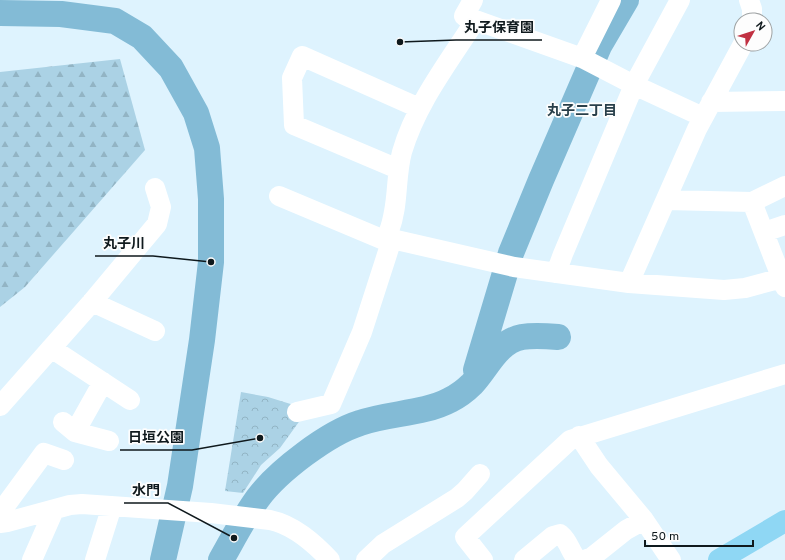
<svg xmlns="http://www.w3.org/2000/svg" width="785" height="560" viewBox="0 0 785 560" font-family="Overpass,'Noto Sans JP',sans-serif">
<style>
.forest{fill:url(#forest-firs)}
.park{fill:url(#park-crowns)}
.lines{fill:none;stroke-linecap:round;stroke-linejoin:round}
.river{stroke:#83bbd6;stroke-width:26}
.minor{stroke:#fff;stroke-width:20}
.major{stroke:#8fd7f4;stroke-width:22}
.labels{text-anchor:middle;stroke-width:3.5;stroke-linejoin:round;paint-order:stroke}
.neighbourhood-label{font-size:14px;font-weight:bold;fill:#283f4a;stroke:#fdfdfd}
.leader{fill:none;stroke:#0f191d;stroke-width:1.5}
.callout-dot{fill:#0f191d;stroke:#fdfdfd;stroke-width:1.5}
.callout-label{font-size:14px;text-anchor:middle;font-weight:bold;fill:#0f191d;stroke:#fdfdfd;stroke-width:3.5;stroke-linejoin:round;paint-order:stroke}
</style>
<defs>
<pattern id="forest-firs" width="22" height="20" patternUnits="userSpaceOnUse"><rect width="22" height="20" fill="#abd2e5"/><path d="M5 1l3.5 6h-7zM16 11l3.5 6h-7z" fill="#92b4c4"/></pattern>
<pattern id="park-crowns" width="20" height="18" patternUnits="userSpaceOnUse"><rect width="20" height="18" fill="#abd2e5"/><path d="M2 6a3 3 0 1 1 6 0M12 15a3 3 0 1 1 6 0" fill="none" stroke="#92b4c4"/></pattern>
</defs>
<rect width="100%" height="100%" fill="#def3fe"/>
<path class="forest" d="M120 59 145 150 25 287 0 307V72Z"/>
<path class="park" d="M241 392 268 397 297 406 301 419 280 448 261 465 243 493 225 491Z"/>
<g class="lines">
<path class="river" d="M0 13 61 14 115 21 142 37 171 68 196 113 207 148 211 199V262L202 340 180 486 163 560
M476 370 511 253 541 180 599 46 626 0
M221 560C233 539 244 517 258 498 278 471 328 433 360 423 388 413 424 414 450 400 458 396 466 390 472 384 488 367 497 342 522 337 534 335 546 336 558 337"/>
<path class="minor" d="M473 0 464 16 582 58 611 0
M749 0 752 9V20
M582 58 634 85 703 117
M711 102 785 101
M398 169 294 125 292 78 302 56 419 108
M279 196 391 243
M666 200 752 202 785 186
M752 202 785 287
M764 232 785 225
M392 239 514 267 629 283 724 290 745 288 782 278
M556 273 563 254 634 85 680 0
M629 283 697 129 743 44
M92 302 155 331
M51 348 130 400
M0 406 92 302 157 224 161 207 155 188
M297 412 331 404 362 332 392 239 389 231C399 205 395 178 402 152 416 104 448 63 475 21
M63 422 75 432 109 441
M75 432 103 382
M579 436 599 466 644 520 671 560
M0 513 44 453 64 460
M0 523 7 522 70 505 82 504 211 513 270 520C294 525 314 543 330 560
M32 560 54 510
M95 560 112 506
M366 560 383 544 457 498 465 491 480 474
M483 560 465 537 570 440 785 374
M524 560 553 536 560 534C570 542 570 553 578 560
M585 560 592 557 626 530 644 520"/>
<path class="major" d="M719 560 785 521"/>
</g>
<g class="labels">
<g class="neighbourhood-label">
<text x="582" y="115">丸子二丁目</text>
</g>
</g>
<path class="leader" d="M400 42L456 40H542M211 262L153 256H95M260 438L192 450H120M234 538L168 503H124"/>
<g class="callout-dot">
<circle cx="400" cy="42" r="4"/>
<circle cx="211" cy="262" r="4"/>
<circle cx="260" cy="438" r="4"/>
<circle cx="234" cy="538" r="4"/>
</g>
<g class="callout-label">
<text x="499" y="32">丸子保育園</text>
<text x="124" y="248">丸子川</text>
<text x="156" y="442">日垣公園</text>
<text x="146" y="495">水門</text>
</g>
<g transform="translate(753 32) rotate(51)"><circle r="19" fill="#fdfdfd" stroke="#9ea2a3"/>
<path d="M0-3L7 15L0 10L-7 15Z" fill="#c13142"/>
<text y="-6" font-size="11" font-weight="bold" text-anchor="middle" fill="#0f191d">N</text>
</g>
<path d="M645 540v6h108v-6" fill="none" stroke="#0f191d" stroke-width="2"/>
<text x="651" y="540" font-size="12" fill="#0f191d" stroke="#fdfdfd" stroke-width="3" paint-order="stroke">50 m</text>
</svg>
